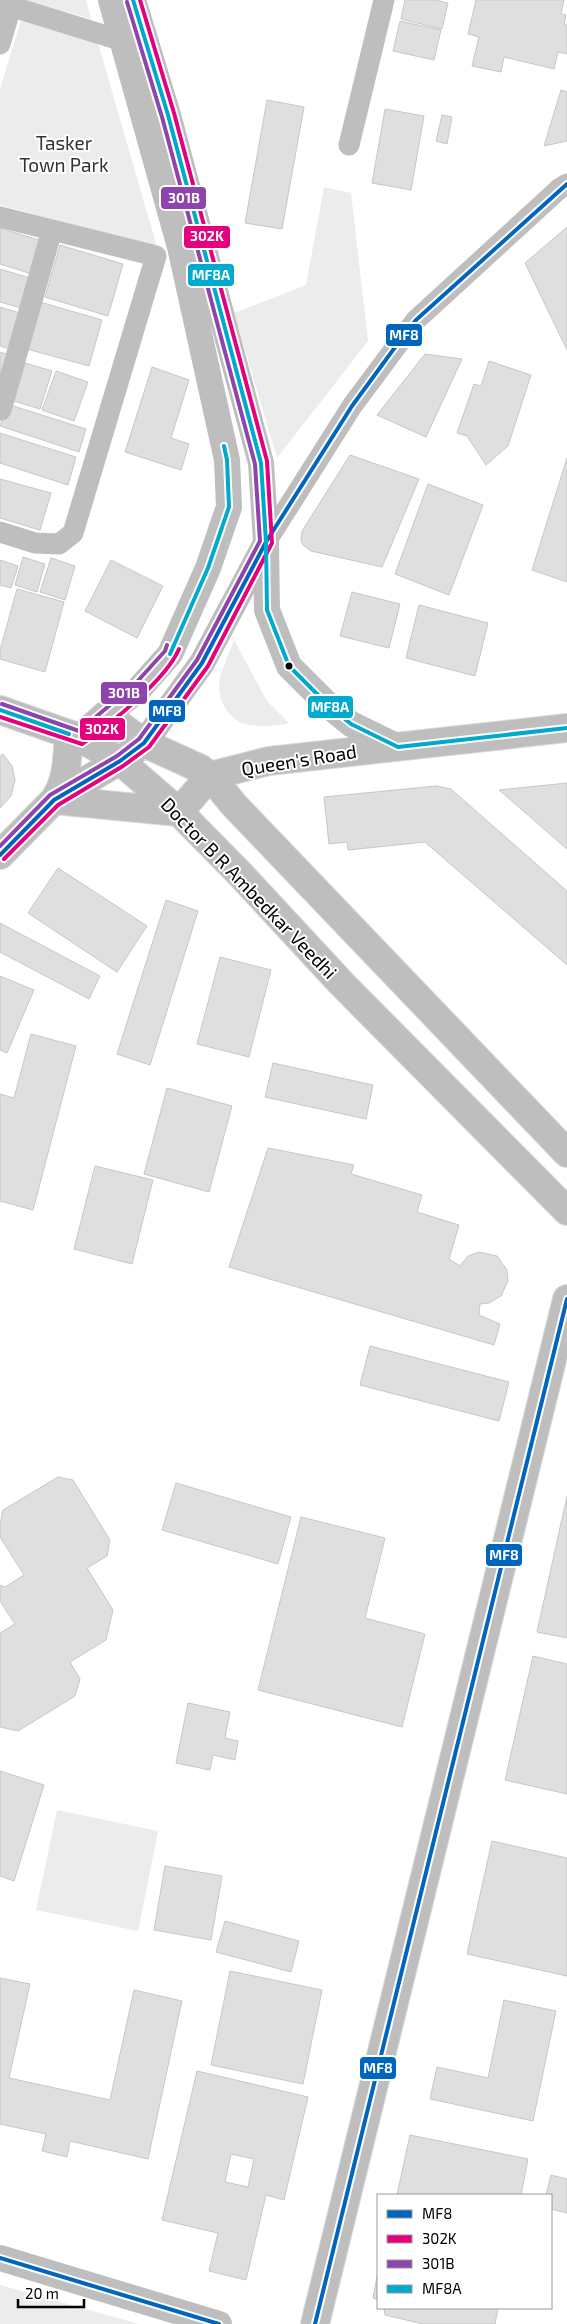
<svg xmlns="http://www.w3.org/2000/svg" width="567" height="2324" viewBox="0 0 567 2324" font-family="'Exo 2',sans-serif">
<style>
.green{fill:#ececec}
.building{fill:#dfdfdf;stroke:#c7c7c7;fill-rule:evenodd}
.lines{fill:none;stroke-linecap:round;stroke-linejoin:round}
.primary-casing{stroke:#dbdbdb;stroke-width:30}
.minor{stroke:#bebebe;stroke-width:21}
.tertiary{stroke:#bebebe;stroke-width:26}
.primary{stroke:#bebebe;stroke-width:28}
.bus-1-casing{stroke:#fff;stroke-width:8}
.bus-2-casing{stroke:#fff;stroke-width:8}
.bus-3-casing{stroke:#fff;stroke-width:8}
.bus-4-casing{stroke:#fff;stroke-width:8}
.bus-1{stroke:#0065bd;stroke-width:4}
.bus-2{stroke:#e5007d;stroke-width:4}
.bus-3{stroke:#8e44ad;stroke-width:4}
.bus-4{stroke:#00a9ce;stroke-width:4}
.bus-dot{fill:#000;stroke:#fff;stroke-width:2}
.labels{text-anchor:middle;stroke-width:4;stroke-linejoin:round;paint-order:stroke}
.park-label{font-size:19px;fill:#333;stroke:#fff}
.street-label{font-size:19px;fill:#000;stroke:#fff}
.line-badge{stroke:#fff;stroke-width:2}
.badge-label{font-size:14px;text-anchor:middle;font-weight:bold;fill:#fff}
</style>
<rect width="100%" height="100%" fill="#fff"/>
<path class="green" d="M28 0H86L91 19 27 1Z
M21 20 98 43 157 247 0 205V89Z
M324 187 351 193 368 341 277 458 234 313 306 285Z
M234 640 267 701 289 723C279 727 252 727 242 723 228 718 218 699 219 685 220 671 229 654 234 640Z
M57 1810 158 1831 138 1931 36 1910Z
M0 2285 139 2324H0Z"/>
<path class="building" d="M405 0H435L448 3 442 29 401 19Z
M476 0H564L561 14 566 15 564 25H567V54L558 52 554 69 504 57 501 72 472 66 479 37 468 34Z
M400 21 441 30 434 60 393 51Z
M561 90 567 92V141L544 146Z
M267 100 304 107 282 229 245 223Z
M385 109 424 116 411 190 372 183Z
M442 115 452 117 447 144 436 141Z
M567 227V350L525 263Z
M0 228 42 241 32 274 0 264Z
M60 245 123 264 108 316 45 297Z
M0 269 30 278 21 308 0 302Z
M40 302 102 320 89 366 27 349Z
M0 307 20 313 10 349 0 346Z
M0 352 10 355 0 386Z
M425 354 462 359 426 437 377 415Z
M489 361 531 375 508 446 486 465 467 436 457 433 474 384 481 386Z
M25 363 52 371 40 409 14 401Z
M152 367 189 380 171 438 189 444 181 470 125 452Z
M56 371 88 382 74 421 42 410Z
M7 404 86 429 79 452 0 426Z
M0 433 76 457 68 485 0 463Z
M350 455 419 479 382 567 311 551 303 545 301 541 302 531Z
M567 458V582L532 570Z
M0 479 51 493 40 530 0 518Z
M428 484 483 505 449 595 395 574Z
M23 557 45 564 37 592 15 585Z
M51 558 75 566 65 600 40 592Z
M0 560 18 566 11 588 0 585Z
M111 560 163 586 137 638 85 611Z
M17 589 64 602 45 672 0 659V650Z
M352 592 400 604 389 648 340 636Z
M419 605 488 623 475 676 406 658Z
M3 754 12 766 15 780 11 796 0 808V756Z
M567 783V849L499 790Z
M436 786 451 789 567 891V965L425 842 348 850 347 842 329 844 324 797Z
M58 868 147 926 117 972 28 913Z
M166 900 198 911 150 1065 117 1054Z
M0 923 100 976 89 999 0 952Z
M220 957 271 970 249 1057 197 1044Z
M0 976 34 990 7 1053 0 1050Z
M31 1034 76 1046 33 1210 0 1201V1094L14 1098Z
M273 1063 373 1085 366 1119 265 1097Z
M167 1088 232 1106 209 1192 144 1174Z
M268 1148 354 1165 351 1174 422 1195 417 1212 459 1225 449 1259 460 1266 468 1256 479 1252 497 1256 507 1270 508 1281 501 1296 489 1303 480 1304 479 1315 500 1324 494 1345 229 1267Z
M95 1166 153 1180 132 1264 74 1249Z
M370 1346 509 1382 499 1421 360 1385Z
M58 1477 73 1480 110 1540 107 1556 87 1568 113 1610 106 1640 70 1662 80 1679 75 1696 18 1731 0 1727V1633L15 1624 0 1601V1585L5 1587 24 1575 0 1537V1524L3 1510Z
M176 1483 291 1517 278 1564 162 1530Z
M567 1496V1638L537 1632Z
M301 1517 385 1538 365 1618 425 1634 402 1727 258 1690Z
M533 1656 567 1664V1794L505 1780Z
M188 1703 230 1712 225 1738 238 1741 235 1760 213 1755 210 1770 176 1763Z
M0 1771 44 1785 14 1881 0 1876Z
M492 1841 567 1858V1976L467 1954Z
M165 1866 222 1876 211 1940 154 1930Z
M225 1921 299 1941 291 1972 216 1952Z
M230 1971 322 1990 303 2084 211 2065Z
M0 1978 30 1984 9 2078 110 2100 134 1990 182 2001 148 2159 70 2141 67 2157 42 2151 46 2134 0 2124Z
M504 2000 556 2011 533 2121 430 2099 437 2067 488 2078Z
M197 2071 308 2097 284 2200 266 2195 246 2280 209 2271 218 2233 162 2220ZM231 2154 254 2159 248 2187 225 2182Z
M410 2135 528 2159 521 2195H397Z
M551 2175 567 2179V2213L551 2209V2195H546Z
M378 2271V2300L373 2298Z
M384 2308H498L495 2324H423L385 2315Z"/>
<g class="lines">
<g class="primary-casing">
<path id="primary" d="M0 710 80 738 120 761 179 812 240 874 342 984 567 1211
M80 738 106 715 144 743 201 769 210 776 234 805 567 1153
M210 776 269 761 567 728
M54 800 179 812
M54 800C68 780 67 757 69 734
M179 812 210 776
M0 855 54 800 132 753
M315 2324 567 1299"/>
</g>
<path class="minor" d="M0 3 123 41
M0 44 13 0
M349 145 384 0
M0 217 156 256 73 533 59 544 35 543 0 532
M1 410 52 230
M266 542 352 406 416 320 559 189 567 184"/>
<path class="tertiary" d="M133 0 168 115 261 463 266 542 267 610 289 666 330 707 351 724 398 747
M106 715 138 690 170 654 208 568 229 507 227 460 180 247 111 0
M144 743 202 663 266 543
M0 2258 219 2324"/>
<use href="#primary" class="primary"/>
<g class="bus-1-casing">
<path id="bus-1" d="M0 855 54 800 120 761 144 743 202 663 266 542 352 406 393 350 416 320 567 184
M0 2258 219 2324
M315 2324 567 1299"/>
</g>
<g class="bus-2-casing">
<path id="bus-2" d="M0 717 82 744C110 724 166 680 179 649
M4 859 58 805 123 766 149 747 208 666 272 543 267 461 174 113 140 0"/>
</g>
<g class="bus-3-casing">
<path id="bus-3" d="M2 704 79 731 134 685 165 651 167 645
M0 846 50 795 117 756 139 739 197 660 260 541 255 464 162 117 127 2"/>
</g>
<g class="bus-4-casing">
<path id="bus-4" d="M133 0 168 115 261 463 266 542 267 610 289 666 330 707 351 724 398 747 567 728
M170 654 208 568 229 507 227 460 224 446
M0 710 69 734"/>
</g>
<use href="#bus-1" class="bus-1"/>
<use href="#bus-2" class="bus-2"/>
<use href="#bus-3" class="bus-3"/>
<use href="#bus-4" class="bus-4"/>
</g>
<circle class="bus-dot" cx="289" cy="666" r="4.5"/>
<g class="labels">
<g class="park-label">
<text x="64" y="150">Tasker<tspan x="64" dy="22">Town Park</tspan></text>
</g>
<g class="street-label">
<text transform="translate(299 760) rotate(-9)" y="7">Queen's Road</text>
<text transform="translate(249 888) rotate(46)" y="7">Doctor B R Ambedkar Veedhi</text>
</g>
</g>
<g class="line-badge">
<rect x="160" y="186" width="47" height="24" rx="5" fill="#8e44ad"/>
<rect x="183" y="225" width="48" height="24" rx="5" fill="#e5007d"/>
<rect x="187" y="263" width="48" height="24" rx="5" fill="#00a9ce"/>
<rect x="385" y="323" width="38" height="24" rx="5" fill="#0065bd"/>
<rect x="100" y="681" width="48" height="24" rx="5" fill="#8e44ad"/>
<rect x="307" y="695" width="47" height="24" rx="5" fill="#00a9ce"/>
<rect x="148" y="699" width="38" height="24" rx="5" fill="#0065bd"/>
<rect x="79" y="717" width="47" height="24" rx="5" fill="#e5007d"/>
<rect x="485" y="1543" width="38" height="24" rx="5" fill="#0065bd"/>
<rect x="359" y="2056" width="38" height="24" rx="5" fill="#0065bd"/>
</g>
<g class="badge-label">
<text x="184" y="203">301B</text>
<text x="207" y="241">302K</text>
<text x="211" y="280">MF8A</text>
<text x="404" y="340">MF8</text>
<text x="124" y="698">301B</text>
<text x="330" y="712">MF8A</text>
<text x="167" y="716">MF8</text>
<text x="102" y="734">302K</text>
<text x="504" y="1560">MF8</text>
<text x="378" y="2073">MF8</text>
</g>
<rect x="377" y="2194" width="175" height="115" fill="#ffffff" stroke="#999999"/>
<rect x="387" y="2210" width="25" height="8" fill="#0065bd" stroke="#999999"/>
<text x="422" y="2219" font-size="15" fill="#000000">MF8</text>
<rect x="387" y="2235" width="25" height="8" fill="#e5007d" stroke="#999999"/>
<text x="422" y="2244" font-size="15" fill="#000000">302K</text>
<rect x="387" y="2260" width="25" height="8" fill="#8e44ad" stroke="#999999"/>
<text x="422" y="2269" font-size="15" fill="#000000">301B</text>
<rect x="387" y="2285" width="25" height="8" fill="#00a9ce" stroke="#999999"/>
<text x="422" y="2294" font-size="15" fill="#000000">MF8A</text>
<path d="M18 2299v8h66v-8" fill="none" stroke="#000000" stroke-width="2.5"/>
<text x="25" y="2299" font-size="15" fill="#000000" stroke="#ffffff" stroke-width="4" paint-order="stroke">20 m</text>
</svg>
